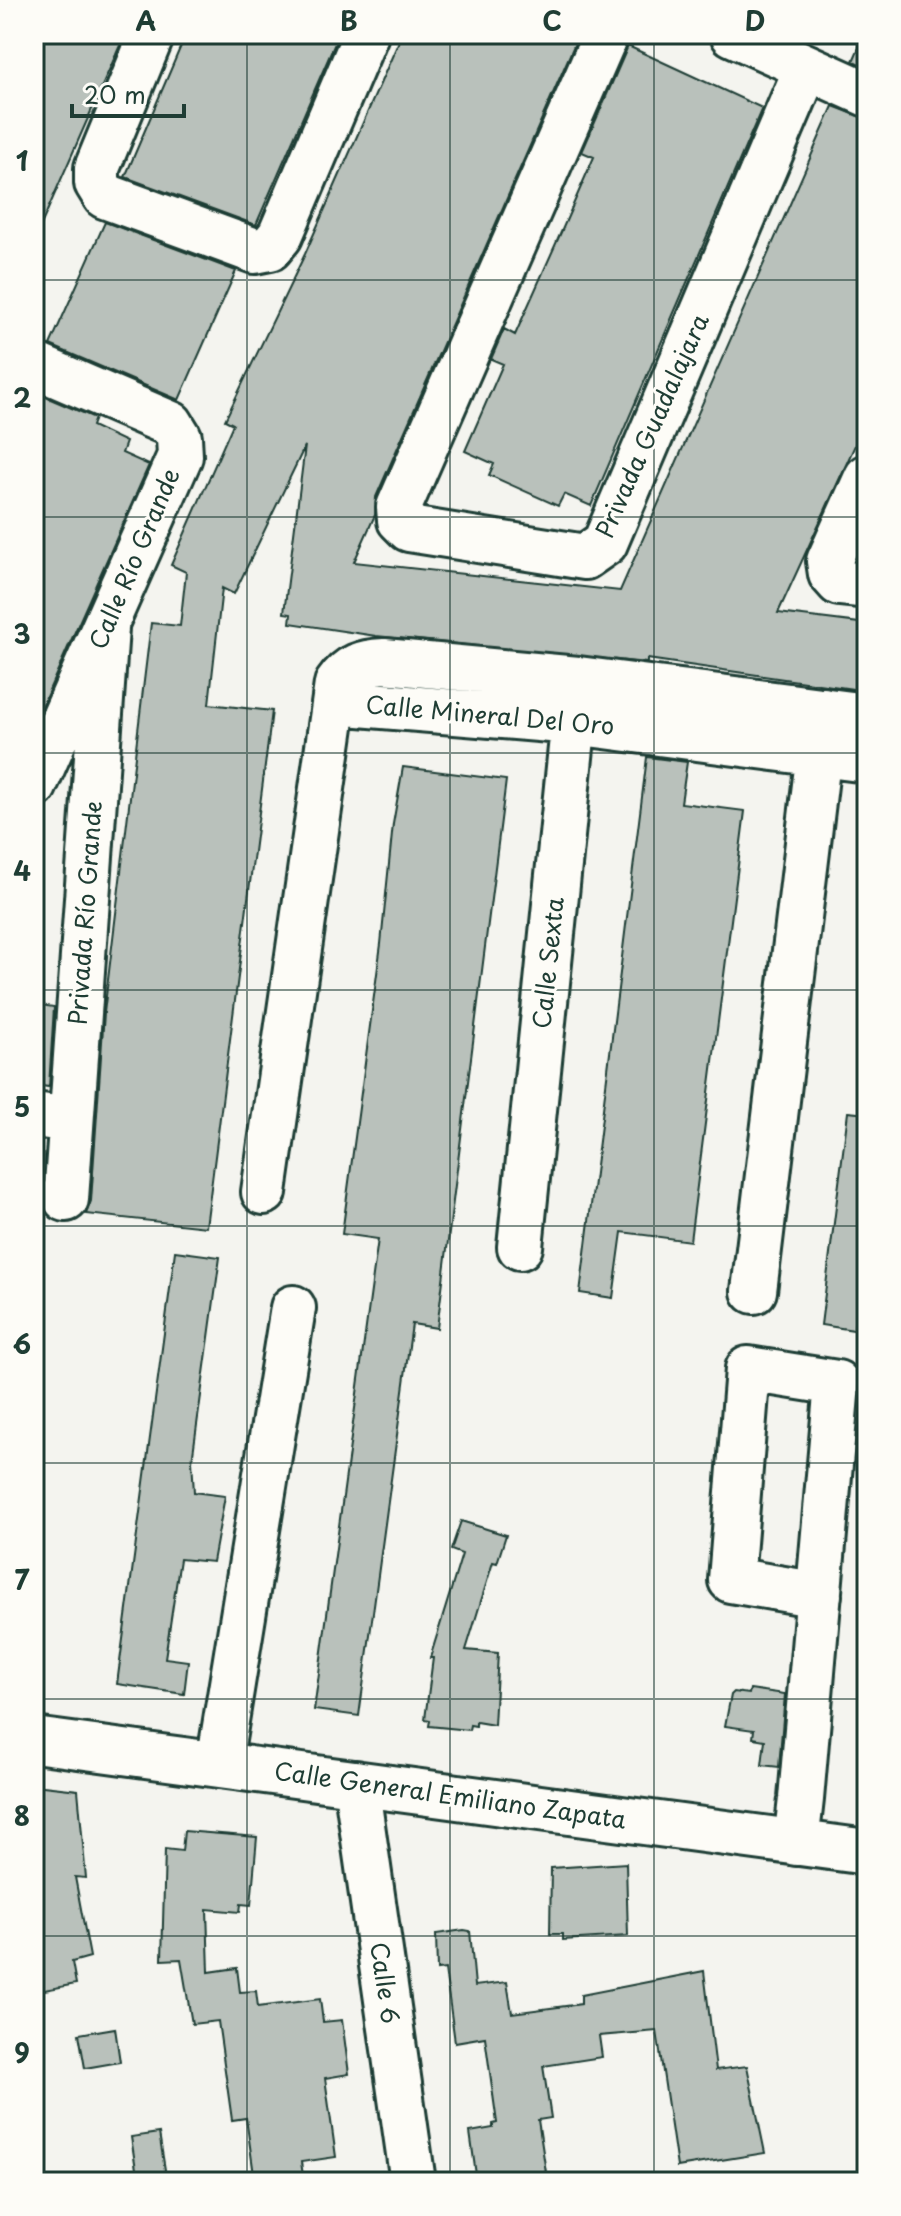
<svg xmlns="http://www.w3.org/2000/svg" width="901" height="2216" viewBox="0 0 901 2216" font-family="'Playpen Sans',sans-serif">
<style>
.building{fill:#b9c1bb;stroke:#1f3d34;stroke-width:2}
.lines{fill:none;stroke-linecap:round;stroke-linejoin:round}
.minor-casing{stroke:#1f3d34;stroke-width:50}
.minor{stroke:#fdfcf7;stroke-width:44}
.grid{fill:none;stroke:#1f3d34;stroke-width:2;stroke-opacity:0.55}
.labels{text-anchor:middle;stroke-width:6;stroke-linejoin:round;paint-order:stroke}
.street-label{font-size:24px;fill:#1f3d34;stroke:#fdfcf7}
.neatline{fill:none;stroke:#1f3d34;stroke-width:3}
.grid-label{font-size:26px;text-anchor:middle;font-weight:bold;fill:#1f3d34}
</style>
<rect width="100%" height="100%" fill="#f4f4ef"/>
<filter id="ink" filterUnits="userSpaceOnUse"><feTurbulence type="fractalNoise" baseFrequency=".0125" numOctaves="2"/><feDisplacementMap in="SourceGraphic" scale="16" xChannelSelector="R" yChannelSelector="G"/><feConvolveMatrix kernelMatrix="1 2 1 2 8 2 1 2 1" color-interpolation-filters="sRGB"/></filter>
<g filter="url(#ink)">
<path class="building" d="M34 34H125L34 241Z
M186 34H339L256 225 125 177Z
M402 34H579L376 497 375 515 354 562 620 591 833 106 867 119V419L778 613 867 624V691L647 659V663L376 636 290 623 291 614 284 613 305 446 234 594 222 588 209 704 272 711 206 1227 86 1214 91 1201 104 1013 151 623 180 626 186 572 171 565 233 424 225 420 305 254Z
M865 34H867V67L853 61Z
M628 46 762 108 591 506 564 494 558 506 489 475 494 464 465 451 503 364 491 359 504 329 515 335 562 230 594 157 582 152Z
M105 222 236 271 179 400 50 345Z
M34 392 95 418 92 426 126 442 122 453 149 465 34 724Z
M647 757 687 762 681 803 745 811 690 1241 622 1232 613 1298 580 1293Z
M403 767 506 780 437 1328 412 1324 359 1716 314 1710 378 1239 342 1234 381 944 393 824Z
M34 1004 54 1007 49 1087 34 1085Z
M848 1112 867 1114V1226L854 1330 821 1325Z
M175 1251 220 1257 192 1461 194 1492 225 1496 213 1562 180 1559 165 1658 188 1661 184 1694 117 1684Z
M461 1521 506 1535 497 1563 493 1562 466 1650 498 1653 494 1725 476 1722V1726L470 1725 469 1730 429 1726 430 1720 425 1719 433 1658H430L462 1554 451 1550Z
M750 1689 785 1694 779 1767 762 1765 765 1740 753 1738 754 1730 725 1726 731 1695 734 1692 749 1694Z
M34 1785 78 1790 86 1878 75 1877 90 1957 72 1962 76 1984 34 1992Z
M184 1831 257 1837 251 1905 241 1904 240 1912 207 1909 209 1972 237 1968 240 1992 256 1991 258 2007 320 1999 323 2022 342 2020 349 2074 325 2078 336 2157 301 2162 304 2182H255L246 2118 232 2120 218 2021 192 2024 181 1959 162 1960 165 1849 182 1851Z
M626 1863 628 1936 563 1940V1934H550L551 1868Z
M464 1930 470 1931 475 1986 507 1982 512 2013 581 2004V1995L704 1971 716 2070 747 2066 765 2153 677 2167 657 2031 599 2036 602 2057 543 2066 551 2118 538 2120 546 2172 477 2182 470 2132 493 2128V2124L497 2123 485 2037 455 2042 445 1969 437 1970 436 1934Z
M115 2028 120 2062 85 2068 79 2034Z
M159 2133 167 2182H138L131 2137Z"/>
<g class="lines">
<g class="minor-casing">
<path id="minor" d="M152 34 97 168V183L105 196 255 251 270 248 280 236 366 34
M606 34 399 507 400 520 409 529 585 557 605 543 807 67
M733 34 867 94
M34 365 171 424 179 437 180 456 34 786
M867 477 829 561 831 574 839 583 867 586
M335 702 574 722 867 760
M34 1115 71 1120
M264 1192 337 684C349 666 363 662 384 661L578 679 867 716
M66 1199 106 628
M520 1247 578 679
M754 1291 824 710
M34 1740 867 1852
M219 1764 293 1308
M356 1783 413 2182
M796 1843 801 1799 837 1383 748 1369 731 1580 819 1595"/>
</g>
<use href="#minor" class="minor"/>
</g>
</g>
<path class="grid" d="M247 34V2182M450 34V2182M654 34V2182M34 280H867M34 517H867M34 753H867M34 990H867M34 1226H867M34 1463H867M34 1699H867M34 1936H867"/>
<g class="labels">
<g class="street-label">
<text transform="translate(653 426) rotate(-66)" y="8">Privada Guadalajara</text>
<text transform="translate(135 559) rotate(-67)" y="8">Calle Río Grande</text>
<text transform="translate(490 716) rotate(5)" y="8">Calle Mineral Del Oro</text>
<text transform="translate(86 913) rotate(-86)" y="8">Privada Río Grande</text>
<text transform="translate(549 963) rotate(-84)" y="8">Calle Sexta</text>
<text transform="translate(450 1796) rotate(8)" y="8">Calle General Emiliano Zapata</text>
<text transform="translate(384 1983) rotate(82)" y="8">Calle 6</text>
</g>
</g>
<rect width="901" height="2216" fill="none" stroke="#fdfcf7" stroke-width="88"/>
<path d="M72 104v12h112v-12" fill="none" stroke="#1f3d34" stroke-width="4"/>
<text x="84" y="104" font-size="24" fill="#1f3d34" stroke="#fdfcf7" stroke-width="6" paint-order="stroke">20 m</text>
<rect x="44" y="44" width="813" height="2128" class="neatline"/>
<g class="grid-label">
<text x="146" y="31">A</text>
<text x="349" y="31">B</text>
<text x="552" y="31">C</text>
<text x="755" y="31">D</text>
<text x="22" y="171">1</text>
<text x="22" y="408">2</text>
<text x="22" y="644">3</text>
<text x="22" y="881">4</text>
<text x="22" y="1117">5</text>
<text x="22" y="1354">6</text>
<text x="22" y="1590">7</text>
<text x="22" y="1826">8</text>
<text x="22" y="2063">9</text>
</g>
</svg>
